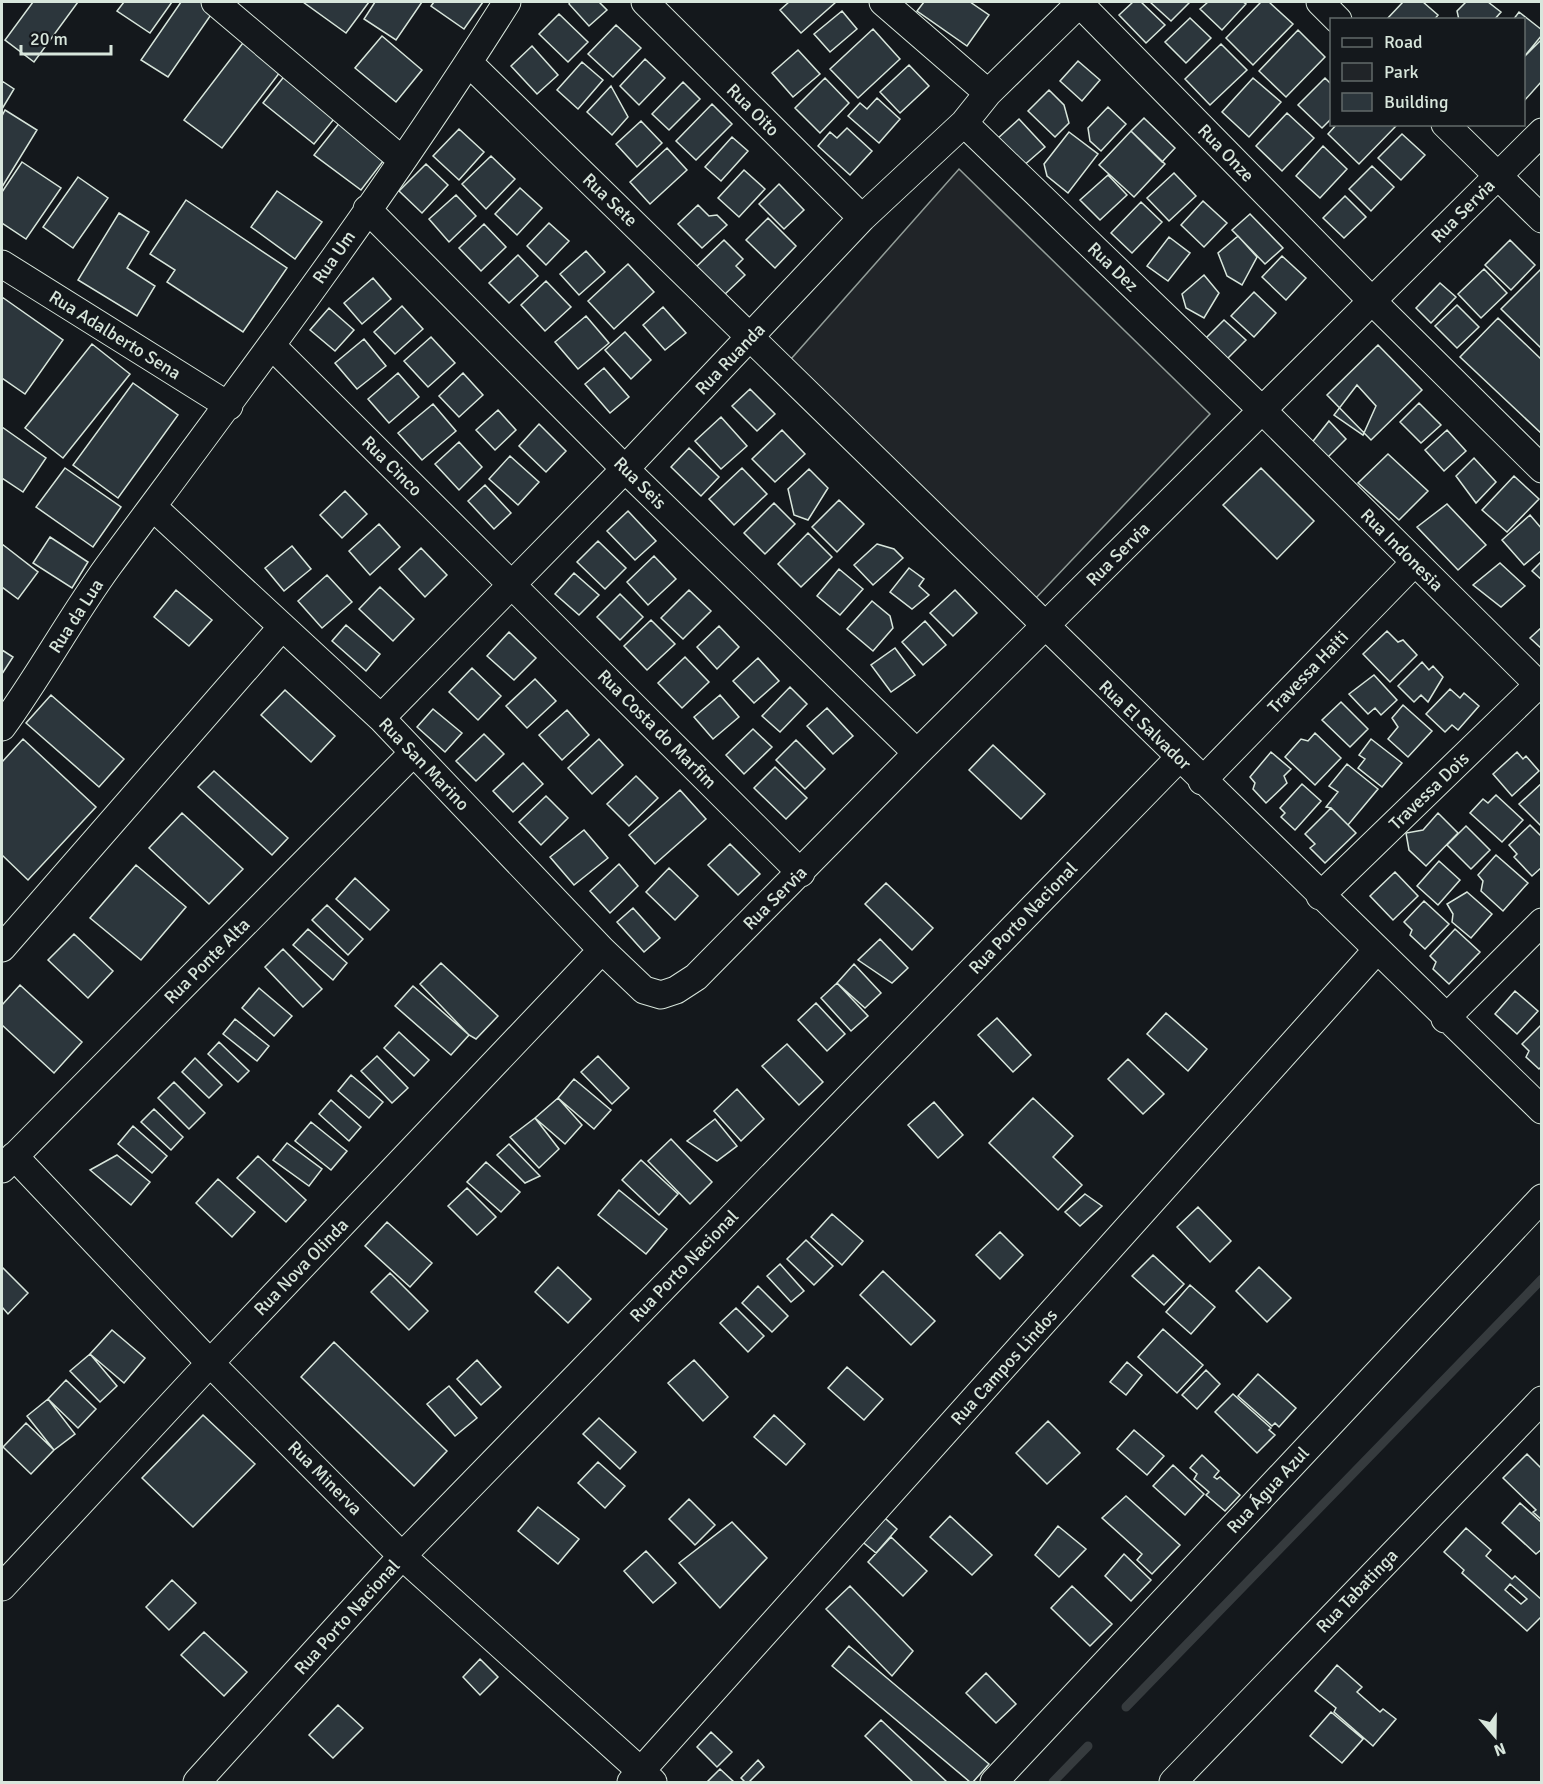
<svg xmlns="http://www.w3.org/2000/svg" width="1543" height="1784" viewBox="0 0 1543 1784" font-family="Signika,sans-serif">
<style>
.green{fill:#202428;stroke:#939e99;stroke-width:1.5}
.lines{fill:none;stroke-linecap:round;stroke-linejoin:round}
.stream{stroke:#363b3e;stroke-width:9}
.building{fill:#2c363c;stroke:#d8e6dc;stroke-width:1.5;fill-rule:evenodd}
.street-casing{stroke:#d8e6dc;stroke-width:29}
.street{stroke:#14181c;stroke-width:27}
.labels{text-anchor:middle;stroke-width:4.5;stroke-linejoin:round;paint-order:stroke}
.street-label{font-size:18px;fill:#d8e6dc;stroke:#14181c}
</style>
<rect width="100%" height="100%" fill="#14181c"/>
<path class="green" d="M959 169 1210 414 1035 599 791 359Z"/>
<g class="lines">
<path class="stream" d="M1126 1707 1542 1279
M1053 1782 1088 1746"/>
</g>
<path class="building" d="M33 2H78L34 62 5 40Z
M124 2H172L150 33 117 11Z
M181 2H205L215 9 168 77 141 60Z
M303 2H369L346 33Z
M375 2H422L396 40 364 19Z
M434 2H483L464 29 431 6Z
M570 2H599L607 10 589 26 569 4Z
M789 2H836L801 33 780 10Z
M924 2H970L989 15 967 46 917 11Z
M1133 2H1141L1165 25 1146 43 1119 15Z
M1150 2H1190L1171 21Z
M1208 2H1243L1246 4 1222 30 1200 9Z
M1261 2H1269L1293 24 1253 65 1226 38Z
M1403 2H1423L1438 15 1434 20H1386Z
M1466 2H1488L1501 12 1494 20H1459L1457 11Z
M842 11 857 29 830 52 814 34Z
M1519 12 1542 30V35L1524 57V20H1513Z
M559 14 588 42 568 62 539 34Z
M1190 18 1211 38 1186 63 1165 42Z
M616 25 641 48 613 77 588 54Z
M873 29 900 59 858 98 830 69Z
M1298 30 1325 57 1286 97 1259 71Z
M249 35 287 63 222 148 184 120Z
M382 36 422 70 396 102 355 68Z
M1542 39V81L1524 101V57Z
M1221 44 1247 70 1210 105 1185 79Z
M532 46 558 75 537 94 511 66Z
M798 50 820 74 793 97 772 73Z
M645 59 665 78 639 105 620 86Z
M1078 61 1100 80 1082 101 1060 81Z
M582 62 603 80 578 109 557 90Z
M909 65 929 86 900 113 880 92Z
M290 69 342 109 314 144 263 103Z
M825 78 849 103 820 133 795 108Z
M1253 78 1281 102 1249 137 1222 112Z
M1325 78 1332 85V118L1322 128 1298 105Z
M2 81 14 89 2 109Z
M683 82 700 99 669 130 652 114Z
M611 86 628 117 612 135 587 112Z
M1049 90 1064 105 1069 123 1055 137 1028 111Z
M877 98 900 119 879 143 848 116 860 103 867 109Z
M712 104 732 124 696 160 676 141Z
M1108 107 1126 124 1101 151 1090 141 1088 128Z
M5 110 37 130 2 187V116Z
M1287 113 1314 138 1282 171 1256 146Z
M1144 118 1175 148 1162 162 1131 131Z
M1019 119 1045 147 1022 167 997 139Z
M341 121 387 156 361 190 314 155Z
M641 121 662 143 637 167 616 144Z
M1337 124H1397V125L1359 164 1328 134Z
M847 128 872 151 850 175 818 146 830 132 837 138Z
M459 129 484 152 459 180 433 156Z
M1131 131 1165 164 1134 197 1099 165Z
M1069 132 1098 154 1068 193 1047 176 1044 164Z
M1402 134 1425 155 1401 180 1378 158Z
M732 137 748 151 721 181 705 167Z
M1323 146 1347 169 1320 198 1296 176Z
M667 148 687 170 650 204 630 182Z
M491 156 515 179 486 209 462 184Z
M22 162 61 188 26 239 2 223V192Z
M426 164 448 185 422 213 399 191Z
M1372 166 1394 187 1371 211 1349 189Z
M744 170 765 189 739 217 718 198Z
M1174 173 1196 196 1169 221 1147 198Z
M1108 175 1127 195 1100 220 1080 200Z
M78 177 108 198 73 248 43 227Z
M779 184 804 210 784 229 759 204Z
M520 188 542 208 517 235 495 214Z
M277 191 322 222 295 259 251 227Z
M456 195 476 216 449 242 429 219Z
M1345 196 1366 217 1344 238 1323 218Z
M186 200 287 268 243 332 167 282 175 270 150 254Z
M1203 201 1227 223 1204 247 1181 225Z
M1141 202 1162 222 1132 253 1111 233Z
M698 205 709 216 717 215 727 225 702 248 678 224Z
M119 213 149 232 127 268 155 286 137 316 78 280Z
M1250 214 1283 248 1265 264 1232 230Z
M768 218 796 246 775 268 746 240Z
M549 223 569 241 546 265 527 246Z
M484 224 506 247 481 271 459 248Z
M1238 236 1257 257 1242 285 1227 276 1218 253Z
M1169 237 1190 253 1168 281 1147 266Z
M724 240 743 259 736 266 745 275 723 296 695 268Z
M1510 240 1535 265 1511 290 1485 265Z
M586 251 605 272 579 295 560 274Z
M518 255 538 276 509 303 489 283Z
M1282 256 1306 278 1286 300 1262 277Z
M628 264 654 292 614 329 588 301Z
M1542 268V349L1501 309Z
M1484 269 1507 293 1481 318 1458 294Z
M1204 275 1219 293 1204 318 1186 308 1182 294Z
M373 278 391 299 362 324 344 303Z
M546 281 571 307 545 331 521 305Z
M1440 283 1456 297 1431 323 1416 308Z
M1254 292 1276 313 1254 337 1231 316Z
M2 297 63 340 25 394 2 378Z
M1457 305 1479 327 1457 348 1435 326Z
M402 306 423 329 395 354 374 332Z
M663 307 686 333 665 350 643 325Z
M329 308 354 330 335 351 310 330Z
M586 316 609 343 578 369 555 342Z
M1498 318 1542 360V434L1460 357Z
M1224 320 1246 340 1226 360 1205 339Z
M625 332 651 360 631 379 605 350Z
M431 337 455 363 428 387 404 361Z
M364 339 386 366 357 389 335 363Z
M92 344 130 374 63 458 25 428Z
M1378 345 1422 390 1371 440 1327 395Z
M604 368 629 397 610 413 585 384Z
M398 373 419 397 389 423 368 399Z
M463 373 483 395 459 417 439 396Z
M133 383 178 415 118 498 73 465Z
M1357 385 1376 406 1363 435 1334 415Z
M750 389 775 414 757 431 732 406Z
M1419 403 1441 425 1421 443 1400 422Z
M433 404 456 431 422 460 398 433Z
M498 410 516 430 495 450 476 430Z
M721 417 747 446 721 469 695 441Z
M1329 421 1346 439 1325 460 1310 445Z
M539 424 566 451 546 472 519 446Z
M2 427 46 458 23 492 2 478Z
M782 430 805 454 775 482 752 459Z
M1447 430 1466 451 1444 471 1425 450Z
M459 442 482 467 459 490 435 464Z
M689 448 719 477 701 496 671 467Z
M1388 454 1428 491 1399 520 1358 483Z
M510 456 539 482 518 505 489 479Z
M1474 458 1496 482 1476 503 1456 476Z
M65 468 121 507 93 547 36 507Z
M742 468 767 494 734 525 709 499Z
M1261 468 1314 521 1277 559 1223 505Z
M809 469 828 488 808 520 794 515 788 489Z
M1514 476 1539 499 1507 532 1482 510Z
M485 485 511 513 494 529 468 501Z
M345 491 367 514 342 538 320 515Z
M839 500 864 524 837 552 812 527Z
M774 503 795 524 765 554 744 533Z
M1447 504 1486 545 1458 570 1417 527Z
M628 511 656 541 635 560 607 531Z
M1530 515 1542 529V550L1524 565 1502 540Z
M379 524 400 547 370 575 349 551Z
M808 533 832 557 801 587 778 564Z
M50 537 88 562 72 588 33 563Z
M598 541 626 568 605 589 577 562Z
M2 544 38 572 18 599 2 587Z
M877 544 894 549 903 558 873 585 854 565Z
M292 546 311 569 284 591 265 568Z
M421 548 447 575 425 597 399 569Z
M654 556 676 579 648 605 627 582Z
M1542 561V580L1532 571Z
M1500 563 1525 586 1501 607 1473 585Z
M909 568 924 579 919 586 929 595 912 609 890 592Z
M839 569 863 589 840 615 817 596Z
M574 573 599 595 579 615 555 594Z
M327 575 352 602 322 628 298 601Z
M380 587 414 619 393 641 359 609Z
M176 590 212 620 189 646 154 617Z
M689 590 711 611 683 639 661 618Z
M955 590 977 613 953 636 930 613Z
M620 594 643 617 620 640 597 617Z
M872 601 890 616 893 628 873 651 847 629Z
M651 620 675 644 647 670 624 646Z
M925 621 946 645 923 665 902 642Z
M346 625 380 654 366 671 332 641Z
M719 626 739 647 717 669 697 647Z
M1542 627V649L1530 638Z
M1387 631 1398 642 1403 640 1417 655 1390 682 1363 654Z
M509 632 536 658 514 680 487 656Z
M895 648 915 675 891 692 871 665Z
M2 650 13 657 2 674Z
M685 657 709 682 682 708 658 683Z
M758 658 779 681 754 703 733 681Z
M1422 662 1429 670 1433 666 1443 677 1428 702 1421 695 1414 702 1398 686Z
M472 668 501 696 478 720 449 692Z
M1374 675 1397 700 1381 715 1375 708 1368 714 1349 694Z
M535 679 556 701 527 728 506 706Z
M790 687 807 704 780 732 762 716Z
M1450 689 1460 698 1464 693 1479 706 1458 730 1452 725 1445 732 1426 714Z
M285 690 335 736 311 762 261 715Z
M51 695 124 759 99 787 26 723Z
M720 695 739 717 713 739 694 717Z
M1341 702 1368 729 1350 747 1322 720Z
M1403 705 1432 731 1408 757 1388 739 1398 727 1392 718Z
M827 708 853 736 833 754 807 726Z
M433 709 462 733 445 752 417 727Z
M567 710 589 735 562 760 539 735Z
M753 729 772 747 744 774 726 755Z
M1315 733 1341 758 1315 785 1285 757 1301 739 1308 741Z
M484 734 504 754 476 781 456 761Z
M23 739 96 807 28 880 2 855V762Z
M599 739 623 765 592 794 568 768Z
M1371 739 1402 763 1382 787 1358 768 1365 759 1359 755Z
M796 740 825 769 805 789 776 760Z
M993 745 1045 794 1021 819 969 770Z
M1271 752 1291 769 1284 776 1287 783 1266 803 1253 789 1255 783 1250 777Z
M1517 752 1523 759 1526 756 1539 771 1512 796 1493 774Z
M523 763 543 784 513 812 493 791Z
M1347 764 1378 789 1348 825 1331 808 1326 807 1338 792 1329 786Z
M775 767 807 798 786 819 754 788Z
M214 771 288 838 272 855 198 787Z
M636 776 658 798 629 826 607 804Z
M1542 783V827L1519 804Z
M1302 784 1321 801 1295 830 1281 817 1285 813 1280 808Z
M680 790 706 819 655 864 629 835Z
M1496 795 1523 820 1502 842 1470 813 1483 799 1488 803Z
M546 796 568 818 541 845 519 822Z
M1331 808 1356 833 1325 863 1310 848 1315 844 1305 834Z
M182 813 243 869 209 904 149 848Z
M1438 813 1458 833 1426 866 1409 850 1406 833 1423 830Z
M1530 825 1542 837V867L1532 876 1514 857 1517 854 1509 845Z
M1466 826 1490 850 1471 869 1447 845Z
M584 830 608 858 574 885 550 857Z
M730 844 760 874 738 895 708 865Z
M1496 855 1528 883 1503 911 1481 891 1483 881 1478 875Z
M1439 861 1460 880 1438 905 1417 886Z
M619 864 638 886 610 913 590 891Z
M136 865 186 907 141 960 90 918Z
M669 868 698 896 675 920 646 892Z
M1395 872 1418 896 1393 920 1370 896Z
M355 878 389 910 370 930 336 899Z
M886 883 933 928 912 950 865 904Z
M1467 892 1492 914 1471 938 1452 922 1453 914 1447 904Z
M1424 901 1449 924 1425 949 1410 935 1412 930 1404 922Z
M327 905 363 939 348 955 312 920Z
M633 908 660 938 644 952 617 922Z
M308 929 347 963 333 980 293 945Z
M1455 929 1480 952 1449 984 1433 969 1436 962 1430 956Z
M74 934 113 971 88 998 48 960Z
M880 939 908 968 892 983 858 960Z
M283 949 322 989 303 1007 265 967Z
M441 963 498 1016 476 1039 469 1035 420 984Z
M854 964 881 993 865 1008 837 983Z
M837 983 868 1016 851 1031 821 998Z
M20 985 82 1042 54 1073 2 1025V1005Z
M413 986 469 1035 451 1055 395 1006Z
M259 988 292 1016 274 1036 242 1008Z
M1515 991 1538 1011 1517 1034 1495 1014Z
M816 1003 845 1034 827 1051 798 1020Z
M1166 1013 1207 1049 1188 1071 1147 1034Z
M997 1018 1031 1055 1013 1072 978 1035Z
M235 1019 269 1046 257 1061 223 1034Z
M1542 1024V1066L1539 1069 1526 1057 1529 1051 1522 1044Z
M399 1032 429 1060 414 1076 384 1048Z
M219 1042 249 1071 238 1082 208 1054Z
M787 1044 823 1082 799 1105 762 1066Z
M377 1056 408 1088 392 1103 361 1071Z
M598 1056 629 1088 612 1104 581 1072Z
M195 1058 222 1085 209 1098 182 1072Z
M1128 1059 1164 1094 1143 1114 1108 1079Z
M351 1075 383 1102 369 1118 338 1091Z
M574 1079 611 1110 594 1129 558 1098Z
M174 1082 205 1113 189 1129 158 1098Z
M737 1089 764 1119 741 1141 714 1111Z
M558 1098 582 1125 565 1144 535 1118Z
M1033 1098 1073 1136 1053 1157 1082 1185 1058 1210 989 1143Z
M331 1100 361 1127 349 1141 319 1114Z
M934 1102 963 1135 938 1158 908 1125Z
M154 1109 183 1137 171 1150 141 1122Z
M535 1118 559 1149 539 1168 510 1137Z
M715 1119 737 1146 717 1161 687 1141Z
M311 1122 347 1151 331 1170 295 1141Z
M133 1126 167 1156 152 1173 118 1144Z
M671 1139 712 1182 690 1204 648 1161Z
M287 1143 322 1169 309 1186 273 1160Z
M509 1144 540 1176 525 1183 497 1155Z
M117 1155 150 1182 131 1205 90 1170Z
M258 1156 306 1200 286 1222 237 1178Z
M641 1160 678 1194 659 1215 622 1180Z
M486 1162 520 1192 501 1212 467 1182Z
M218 1179 255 1212 232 1237 196 1203Z
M467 1188 496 1217 477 1235 448 1206Z
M619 1190 667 1229 646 1254 598 1215Z
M1085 1194 1102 1206 1080 1226 1065 1212Z
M1198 1207 1231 1241 1210 1262 1177 1227Z
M832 1214 863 1241 842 1265 811 1237Z
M387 1222 432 1263 410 1287 365 1246Z
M1000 1232 1023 1255 1000 1279 976 1255Z
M806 1240 833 1266 814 1285 787 1259Z
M1153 1255 1184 1284 1164 1305 1132 1276Z
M780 1264 804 1291 791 1302 767 1276Z
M2 1267 28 1293 8 1314 2 1307Z
M558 1267 591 1299 568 1323 535 1292Z
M1259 1267 1291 1298 1267 1322 1236 1291Z
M883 1271 935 1321 911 1345 860 1295Z
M390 1273 428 1311 409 1330 371 1292Z
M1190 1285 1215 1307 1191 1334 1166 1312Z
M758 1286 788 1316 772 1332 742 1303Z
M736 1308 764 1336 748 1352 720 1323Z
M1163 1329 1203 1365 1177 1393 1138 1357Z
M112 1330 145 1358 124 1383 90 1354Z
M334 1342 447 1451 414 1486 301 1377Z
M90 1354 117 1386 100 1402 70 1371Z
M477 1360 501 1387 481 1405 457 1379Z
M694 1360 728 1397 703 1421 668 1383Z
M1127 1362 1142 1375 1126 1395 1110 1382Z
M847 1367 883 1399 864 1420 828 1388Z
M1206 1370 1220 1384 1197 1409 1182 1395Z
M1258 1374 1296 1408 1279 1427 1275 1423 1272 1426 1238 1396Z
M66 1380 96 1409 78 1428 48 1399Z
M449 1386 477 1418 455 1436 427 1404Z
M1233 1394 1271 1428 1269 1430 1275 1435 1257 1453 1215 1412Z
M48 1399 75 1434 54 1450 27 1416Z
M203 1415 255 1464 193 1527 142 1478Z
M774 1415 805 1444 786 1465 754 1437Z
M599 1418 636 1452 620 1469 583 1434Z
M1048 1421 1080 1453 1047 1484 1016 1453Z
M26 1423 54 1450 31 1474 3 1447Z
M1134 1430 1164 1456 1147 1475 1117 1449Z
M1527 1454 1542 1469V1520L1533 1512 1536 1510 1503 1478Z
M1202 1455 1219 1471 1214 1477 1217 1479 1220 1477 1240 1495 1225 1511 1206 1495 1209 1492 1194 1479 1197 1474 1190 1468Z
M598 1462 625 1486 605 1508 578 1483Z
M1173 1465 1204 1494 1185 1515 1153 1486Z
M1126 1496 1180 1545 1152 1574 1137 1560 1142 1554 1102 1518Z
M689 1499 715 1525 695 1545 669 1519Z
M1520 1503 1542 1523V1549L1536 1554 1502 1523Z
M538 1507 579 1539 558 1564 518 1531Z
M876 1510 897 1529 876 1553 854 1535Z
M950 1516 992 1555 972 1575 930 1537Z
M732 1522 767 1558 720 1608 679 1563Z
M1058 1526 1086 1549 1059 1577 1035 1555Z
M1466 1528 1491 1550 1486 1556 1512 1579 1515 1576 1542 1600V1616L1527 1631 1462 1573 1464 1570 1444 1552ZM1510 1584 1527 1599 1521 1604 1505 1590Z
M891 1537 927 1571 903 1596 868 1562Z
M646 1551 676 1583 653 1603 624 1571Z
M1124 1554 1151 1580 1131 1601 1105 1576Z
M172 1580 196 1603 169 1630 146 1607Z
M850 1586 913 1651 892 1676 826 1609Z
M1072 1586 1112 1624 1090 1646 1051 1608Z
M204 1632 247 1672 224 1696 181 1655Z
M849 1646 989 1764 973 1782H970L832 1666Z
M480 1659 498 1677 480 1695 463 1677Z
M1337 1665 1362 1687 1357 1692 1380 1712 1383 1709 1396 1719 1373 1746 1334 1712 1336 1708 1315 1691Z
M986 1673 1016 1704 996 1723 966 1693Z
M338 1705 363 1728 333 1758 309 1735Z
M1331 1712 1363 1739 1342 1763 1310 1736Z
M881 1720 947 1782H913L865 1736Z
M711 1732 732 1752 717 1767 697 1747Z
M758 1760 764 1767 749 1782H745L741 1778Z
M720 1769 734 1782H707Z"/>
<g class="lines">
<g class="street-casing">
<path id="street" d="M215 2 402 160
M645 2 862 218
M883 2 988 93
M1320 2 1338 20
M1079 3 1373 302 1542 469
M469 63 1542 1110
M964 123 1263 411 1542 688
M1445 124 1542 219
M367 209 625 469 917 753
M2 264 229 406
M272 346 801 873
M153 507 381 718 602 950 644 990 661 995 676 990 696 977 917 753 1542 132
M381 718 625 469 862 218 964 123 988 93 1081 2
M2 727C40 675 71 617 109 565 246 380 385 196 507 2
M1202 781 1414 563
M1320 896 1538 685
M2 948 282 627
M1445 1019 1542 922
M14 1156 210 1363 402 1556 653 1782
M2 1169 413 753
M2 1587 210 1363 602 950
M197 1782 402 1556 1179 758
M631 1782 1376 951
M994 1782 1542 1198
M1173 1782 1542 1400"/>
</g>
<use href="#street" class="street"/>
</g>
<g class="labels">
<g class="street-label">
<text transform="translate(753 110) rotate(45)" y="6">Rua Oito</text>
<text transform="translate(1226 153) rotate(46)" y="6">Rua Onze</text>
<text transform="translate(610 200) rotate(44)" y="6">Rua Sete</text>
<text transform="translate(1463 211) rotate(-45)" y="6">Rua Servia</text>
<text transform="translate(334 257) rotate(-55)" y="6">Rua Um</text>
<text transform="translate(1113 267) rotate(44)" y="6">Rua Dez</text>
<text transform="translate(115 335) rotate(32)" y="6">Rua Adalberto Sena</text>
<text transform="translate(730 359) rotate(-46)" y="6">Rua Ruanda</text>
<text transform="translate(392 466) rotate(45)" y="6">Rua Cinco</text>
<text transform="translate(640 483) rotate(45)" y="6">Rua Seis</text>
<text transform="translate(1402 550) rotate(45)" y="6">Rua Indonesia</text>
<text transform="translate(1118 554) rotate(-45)" y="6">Rua Servia</text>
<text transform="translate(76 616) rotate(-57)" y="6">Rua da Lua</text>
<text transform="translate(1308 672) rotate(-46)" y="6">Travessa Haiti</text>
<text transform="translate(1145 725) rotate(44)" y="6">Rua El Salvador</text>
<text transform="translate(657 729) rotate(45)" y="6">Rua Costa do Marfim</text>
<text transform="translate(424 764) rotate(46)" y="6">Rua San Marino</text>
<text transform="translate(1429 791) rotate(-44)" y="6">Travessa Dois</text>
<text transform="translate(775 898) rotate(-45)" y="6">Rua Servia</text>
<text transform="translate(1023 918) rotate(-46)" y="6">Rua Porto Nacional</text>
<text transform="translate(207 961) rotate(-45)" y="6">Rua Ponte Alta</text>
<text transform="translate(684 1266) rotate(-46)" y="6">Rua Porto Nacional</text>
<text transform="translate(301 1267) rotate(-46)" y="6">Rua Nova Olinda</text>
<text transform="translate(1004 1367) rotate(-48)" y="6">Rua Campos Lindos</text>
<text transform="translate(325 1478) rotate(45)" y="6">Rua Minerva</text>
<text transform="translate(1268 1490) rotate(-47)" y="6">Rua Água Azul</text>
<text transform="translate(1357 1591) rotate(-46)" y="6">Rua Tabatinga</text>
<text transform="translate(347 1617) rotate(-48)" y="6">Rua Porto Nacional</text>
</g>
</g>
<rect width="1543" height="1784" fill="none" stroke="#d8e6dc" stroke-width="6"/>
<rect x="1330" y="18" width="195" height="108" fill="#14181c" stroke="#626a69" stroke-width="1.5"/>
<rect x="1342" y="38" width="30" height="9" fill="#14181c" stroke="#626a69" stroke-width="1.5"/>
<text x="1384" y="48" font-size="18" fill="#d8e6dc">Road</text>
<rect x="1342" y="63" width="30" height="18" fill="#202428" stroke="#626a69" stroke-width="1.5"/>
<text x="1384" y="78" font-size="18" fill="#d8e6dc">Park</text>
<rect x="1342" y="93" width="30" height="18" fill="#2c363c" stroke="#626a69" stroke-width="1.5"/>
<text x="1384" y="108" font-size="18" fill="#d8e6dc">Building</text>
<g transform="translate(1495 1736) rotate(160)" stroke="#14181c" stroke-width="4.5" paint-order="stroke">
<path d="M0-4.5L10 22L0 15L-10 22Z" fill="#d8e6dc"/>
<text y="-9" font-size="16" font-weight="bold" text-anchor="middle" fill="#d8e6dc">N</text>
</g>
<path d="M21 45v9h90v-9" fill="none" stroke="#d8e6dc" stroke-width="3"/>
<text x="30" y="45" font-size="18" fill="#d8e6dc" stroke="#14181c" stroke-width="4.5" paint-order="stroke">20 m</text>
</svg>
